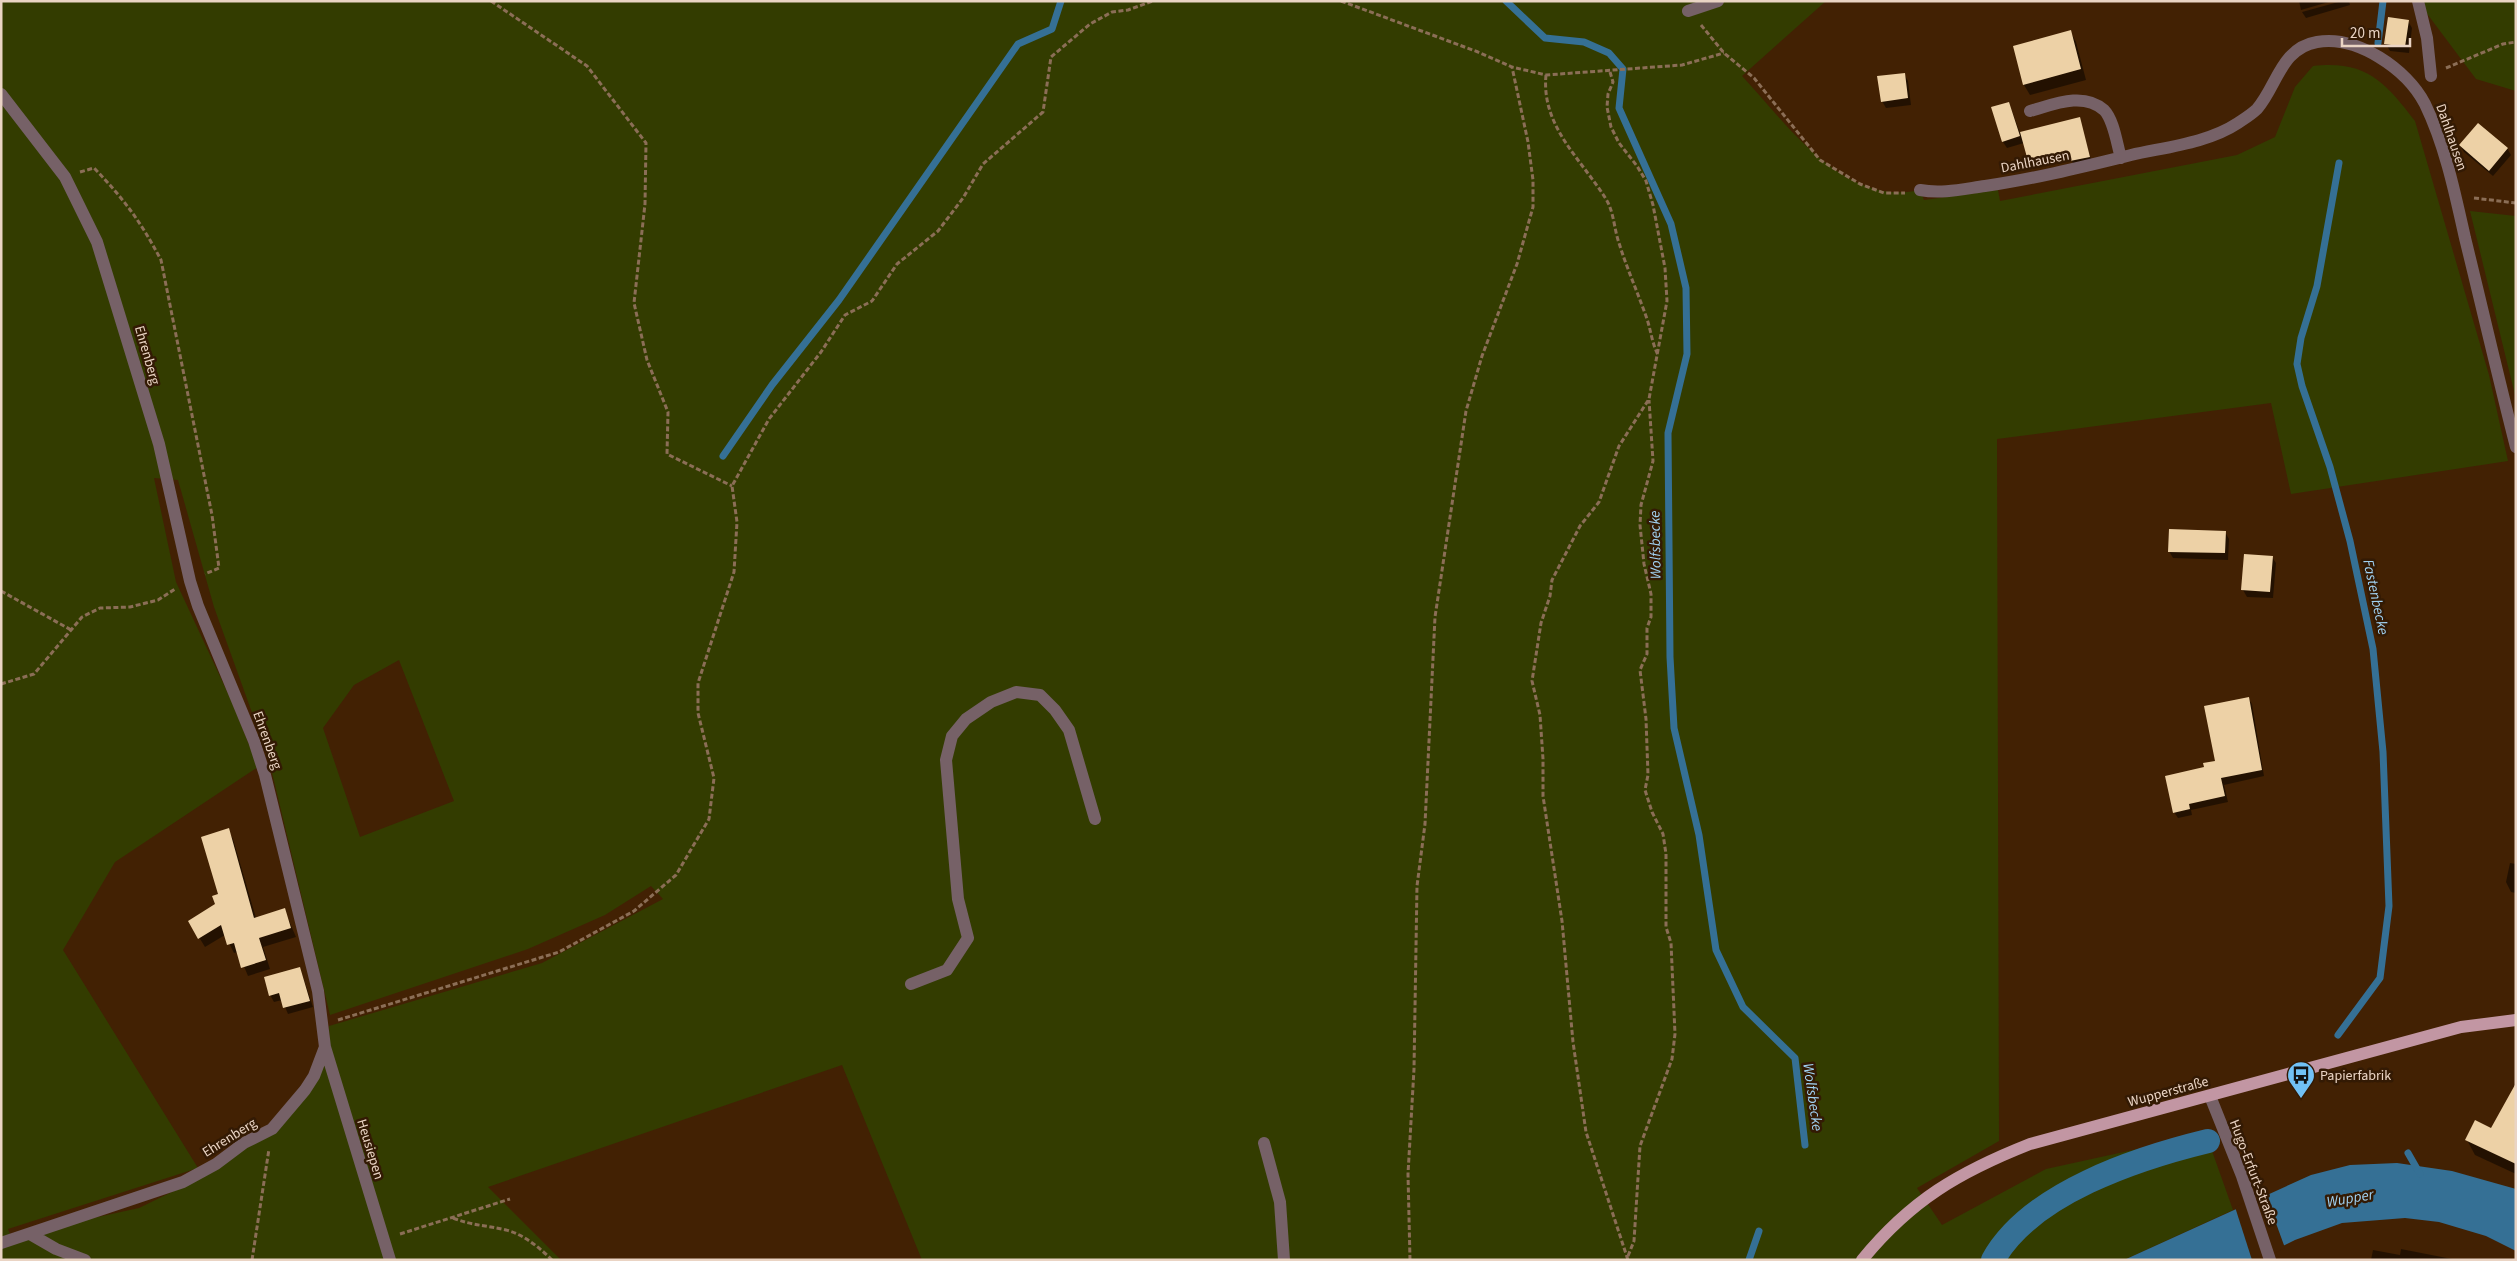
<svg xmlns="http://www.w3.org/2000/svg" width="2517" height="1261" viewBox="0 0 2517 1261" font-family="'Source Sans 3',sans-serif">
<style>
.green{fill:#333c00;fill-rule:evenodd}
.water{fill:#357095}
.pier{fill:#422103}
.shadow{fill:#0007}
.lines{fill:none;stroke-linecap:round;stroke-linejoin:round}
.stream{stroke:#357095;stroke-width:7}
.canal{stroke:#357095;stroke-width:24}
.building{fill:#edd1a6}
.path{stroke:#8b6e56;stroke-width:3;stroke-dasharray:5 2.5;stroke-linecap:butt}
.minor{stroke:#766167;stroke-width:12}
.major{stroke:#c296a3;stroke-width:12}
.labels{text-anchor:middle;stroke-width:5;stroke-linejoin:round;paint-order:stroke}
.street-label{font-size:14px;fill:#ead4c4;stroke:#331a04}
.poi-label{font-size:14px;fill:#ead4c4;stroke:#331a04;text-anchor:start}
.water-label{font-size:15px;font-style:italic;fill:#a1d2f3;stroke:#331a04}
</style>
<rect width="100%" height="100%" fill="#422103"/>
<path class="green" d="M1 1H1826L1742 76C1788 125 1843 207 1920 190L1924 200 1998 190 2000 201 2237 155 2275 137 2295 87 2313 66C2366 60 2385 82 2415 121L2489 375 2508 461 2291 494 2271 403 1997 439 1999 1141 1917 1188 1942 1225 2046 1169 2206 1134 2233 1210 2124 1260H922L842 1065 488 1187 561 1260H1ZM154 478 178 480 214 607 269 760 330 1015 528 949 605 915 651 886 663 899 542 963 329 1026 330 1052 280 1119 213 1172 139 1208 11 1236 8 1229 198 1168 63 950 115 862 258 767 231 700 176 582ZM399 660 454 801 360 837 323 728 354 685Z
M2424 1H2516V91L2476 79 2425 11Z
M2470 211 2516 216V399Z"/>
<path class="water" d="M2397 1163 2452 1171 2516 1189V1251L2486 1236 2439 1222 2405 1218 2342 1223 2295 1240 2254 1260H2124L2311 1175 2350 1165Z"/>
<path class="pier" d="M2265 1193 2285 1248 2260 1260H2252L2235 1207Z"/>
<path class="shadow" d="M2299 1H2332L2301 10Z
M2342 1H2349L2350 5 2306 18 2302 12Z
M2408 21 2412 28 2409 53 2390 51 2386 44Z
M2070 31 2076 42 2086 80 2030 95 2024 85 2014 47Z
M1904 74 1908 81 1911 105 1886 108 1882 101Z
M2009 103 2020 133 2079 119 2092 163 2075 167 2070 157 2032 167 2024 143 2007 148 2003 142Z
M2460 146 2507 148 2511 155 2493 176 2464 152Z
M2225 532 2229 539 2228 560 2173 558 2169 551Z
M2272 557 2276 563 2273 598 2247 597 2243 590Z
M2248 698 2252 704 2264 776 2224 785 2228 802 2191 810 2192 815 2178 818 2174 812 2205 768 2216 762Z
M228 830 233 839 256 918 284 909 296 937 263 947 270 969 248 976 238 952 234 953 225 935 205 947 189 921 216 905Z
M2510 863 2516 864V893L2511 892 2506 882Z
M300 968 313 1007 288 1014 282 1000 274 1002 270 995Z
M2516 1085V1174L2475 1155 2467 1140 2491 1129Z
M2401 1249 2457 1260H2371L2373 1250 2400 1255Z"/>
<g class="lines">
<path class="stream" d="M1506 1 1545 38 1584 42 1609 53 1623 69 1619 108 1671 224 1686 288 1687 354 1668 433 1670 657 1674 728 1699 835 1716 950 1743 1007 1795 1058 1805 1145
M2378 43 2383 1
M723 456 772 385 839 300 1018 44 1052 29 1061 1
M2338 1035 2380 978 2389 906 2383 752 2373 649 2350 541 2330 467 2302 386 2297 364 2301 338 2317 286 2339 163
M2408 1153 2420 1174
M1749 1260 1759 1231"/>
<path class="canal" d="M1993 1260C2030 1193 2138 1158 2208 1141"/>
</g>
<path class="building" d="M2388 17 2409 20 2405 47 2384 44Z
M2071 30 2081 69 2023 85 2013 46Z
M1905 73 1908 98 1881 102 1877 76Z
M2009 102 2020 136 2002 142 1991 107Z
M2080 117 2090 157 2070 161 2067 151 2028 161 2020 132Z
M2478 123 2508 148 2489 171 2459 145Z
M2169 529 2226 531 2225 553 2168 552Z
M2244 554 2273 556 2270 592 2241 590Z
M2249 697 2262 770 2221 778 2225 796 2189 804 2190 809 2173 813 2165 776 2204 767 2203 763 2215 761 2204 706Z
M229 828 254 918 285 908 291 928 259 938 266 960 241 968 234 943 227 945 221 925 198 939 188 921 215 904 212 896 218 894 201 837Z
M300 967 310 1001 283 1008 279 993 269 996 264 977Z
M2516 1083V1164L2465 1140 2475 1120 2491 1128Z"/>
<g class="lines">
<path class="path" d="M491 1 587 66 646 143 645 204 634 303 647 360 668 412 667 454 732 486
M1341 1 1478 52 1512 67 1546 75 1682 65 1724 53
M1701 25 1724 53 1754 78 1820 160 1860 184 1884 193H1905
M2446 68 2503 44 2516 42
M1610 72 1613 82 1608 94 1607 107 1611 127 1619 143 1637 166 1646 181 1653 205 1665 268 1667 301 1649 399 1619 446 1599 502 1580 526 1552 580 1550 596 1541 623 1532 681 1540 715 1543 759V796L1562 921 1573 1042 1586 1132 1628 1260
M1546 75C1541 126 1581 159 1606 199 1614 212 1614 229 1619 243 1627 269 1638 293 1647 319 1651 331 1652 343 1658 355
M80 172 94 168C124 199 141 222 161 260L212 515 219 568 205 574
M2474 198 2516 203
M1 591 73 631
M1 684 34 674 82 617 100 608 130 607 158 600 175 589
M338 1020 559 952 634 911 676 875 709 819 714 778 698 713V683L734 572 737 522 732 486 769 419 821 352 845 315 872 301 897 264 938 231 963 198 983 164 1043 112 1051 57 1090 24 1112 12 1128 10 1153 1
M453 1218C473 1226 486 1225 506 1230 523 1234 540 1248 552 1260
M400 1234 510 1199
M1628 1256 1634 1241 1640 1146 1672 1059 1675 1034 1671 943 1666 927V854L1663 834 1652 812 1645 790 1648 775 1646 719 1640 670 1647 654V628L1651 617V594L1644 564 1640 525 1641 505 1653 461 1649 400
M252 1260 269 1149
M1410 1260 1408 1174 1414 1069 1417 886 1425 824 1435 617 1466 411 1482 356 1517 264 1533 207V180L1528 142 1512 67"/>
<path class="minor" d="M2418 1 2427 38 2431 76
M1688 11 1718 1
M1 94 65 177 97 242 159 444 190 581 198 606 254 741 265 775 318 991 325 1047 314 1076 305 1090 272 1129 244 1143 216 1164 183 1182 1 1243
M2030 111C2052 105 2083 91 2104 110 2114 120 2117 145 2121 158
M1920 190C1942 194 1963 189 1985 186 2034 179 2082 167 2131 155 2166 147 2208 143 2238 123 2244 119 2252 114 2257 109 2277 86 2281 48 2317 42 2357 35 2407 69 2425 104 2445 145 2455 193 2465 238 2482 307 2498 377 2516 447
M911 984 947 970 968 938 958 899 946 760 952 736 966 719 991 702 1016 692 1040 695 1055 710 1069 730 1095 819
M325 1047 390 1260
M2210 1096 2242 1176 2270 1260
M1264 1143 1280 1202 1284 1260
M30 1234 56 1249 85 1260"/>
<path class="major" d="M1862 1260C1911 1200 1959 1172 2030 1144L2461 1027 2516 1020"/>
</g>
<defs>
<g id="bus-pin" transform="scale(1.4375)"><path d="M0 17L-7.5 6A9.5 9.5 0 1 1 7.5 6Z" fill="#71c1f5" stroke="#331a04"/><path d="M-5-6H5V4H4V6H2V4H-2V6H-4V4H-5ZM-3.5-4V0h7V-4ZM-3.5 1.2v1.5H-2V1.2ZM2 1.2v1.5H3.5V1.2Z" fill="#111"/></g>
</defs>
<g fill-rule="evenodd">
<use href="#bus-pin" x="2301" y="1075"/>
</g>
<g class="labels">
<g class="street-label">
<text transform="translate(2452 137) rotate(71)" y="5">Dahlhausen</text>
<text transform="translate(2035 161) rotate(-11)" y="5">Dahlhausen</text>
<text transform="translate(148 355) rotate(74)" y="5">Ehrenberg</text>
<text transform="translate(268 740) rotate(70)" y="5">Ehrenberg</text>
<text transform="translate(2168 1091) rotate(-15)" y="5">Wupperstraße</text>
<text transform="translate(229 1137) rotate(-32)" y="5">Ehrenberg</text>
<text transform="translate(371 1149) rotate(73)" y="5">Heusiepen</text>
<text transform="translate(2254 1172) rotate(69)" y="5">Hugo-Erfurt-Straße</text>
</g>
<g class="poi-label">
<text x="2320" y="1080">Papierfabrik</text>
</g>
<g class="water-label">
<text transform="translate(1655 545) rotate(-91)" y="5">Wolfsbecke</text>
<text transform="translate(2376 597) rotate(78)" y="5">Fastenbecke</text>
<text transform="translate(1813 1097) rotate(82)" y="5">Wolfsbecke</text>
<text transform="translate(2350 1198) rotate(-10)" y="5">Wupper</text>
</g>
</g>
<rect width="2517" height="1261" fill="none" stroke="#ead4c4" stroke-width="5"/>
<path d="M2342 38v8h68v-8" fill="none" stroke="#ead4c4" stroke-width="2.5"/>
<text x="2350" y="38" font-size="15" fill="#ead4c4" stroke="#331a04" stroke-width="4" paint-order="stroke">20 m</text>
</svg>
